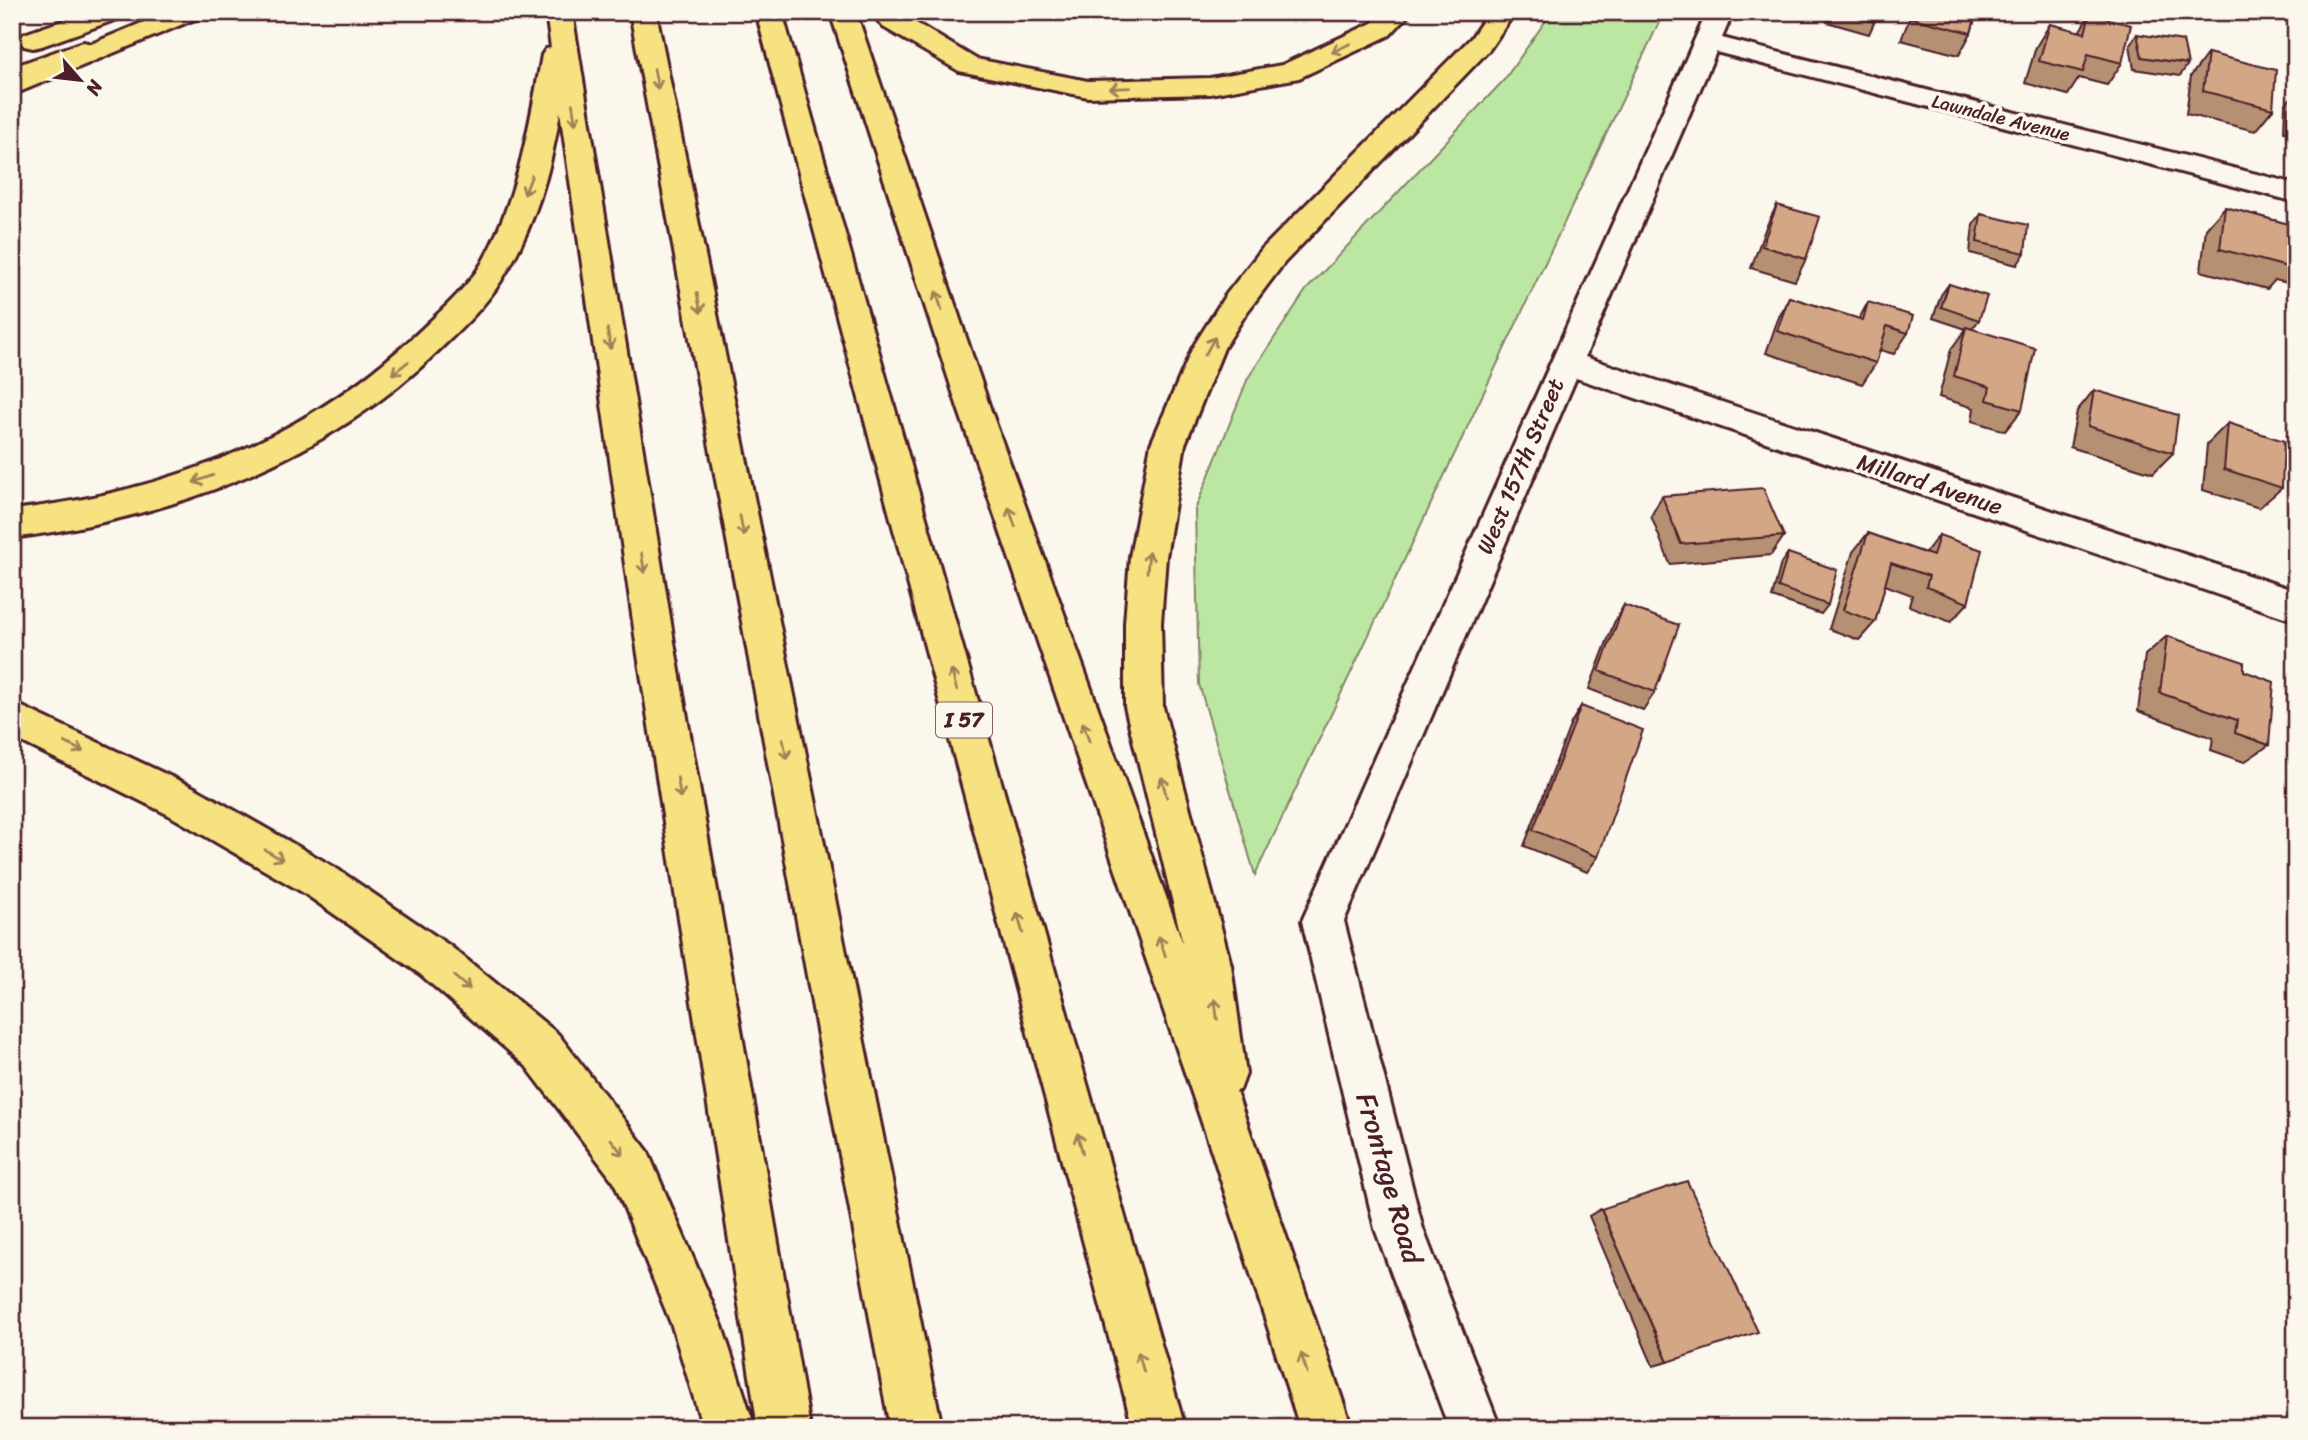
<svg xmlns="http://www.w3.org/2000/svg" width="2308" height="1440" viewBox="0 0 2308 1440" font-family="Sriracha,sans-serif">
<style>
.green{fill:#bce7a3;stroke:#838367;stroke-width:2}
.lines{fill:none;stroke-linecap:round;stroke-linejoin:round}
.street-casing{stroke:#4a1f2b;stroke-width:6}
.primary-casing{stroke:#4a1f2b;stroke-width:6}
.highway-casing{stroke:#4a1f2b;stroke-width:6}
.street{fill:#fbf7ec;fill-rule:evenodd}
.primary{fill:#f7e281;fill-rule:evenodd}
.highway{fill:#f7e281;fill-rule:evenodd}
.wall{fill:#b59072;stroke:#4a1f2b;stroke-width:2}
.building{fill:#d3a785;stroke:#4a1f2b;stroke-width:2}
.oneway{stroke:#a08056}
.labels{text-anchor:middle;stroke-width:7;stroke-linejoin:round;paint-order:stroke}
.far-street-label{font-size:19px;fill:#4a1f2b;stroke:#fbf7ec}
.shield{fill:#fbf7ec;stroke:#7f6065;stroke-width:2}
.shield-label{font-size:21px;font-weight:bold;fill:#4a1f2b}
.street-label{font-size:23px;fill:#4a1f2b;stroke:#fbf7ec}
.near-street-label{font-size:28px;fill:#4a1f2b;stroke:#fbf7ec}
</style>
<rect width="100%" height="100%" fill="#fbf7ec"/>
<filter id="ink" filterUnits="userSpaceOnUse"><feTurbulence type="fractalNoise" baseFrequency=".0143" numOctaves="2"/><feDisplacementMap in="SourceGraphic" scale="14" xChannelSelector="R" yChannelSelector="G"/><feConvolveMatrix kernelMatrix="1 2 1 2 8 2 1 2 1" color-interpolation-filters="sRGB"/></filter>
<g filter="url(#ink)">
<path class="green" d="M1552 12H1664L1255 875 1199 684 1195 510 1248 378 1306 290 1504 80Z"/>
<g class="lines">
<g class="street-casing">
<path id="street" d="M1707 12H1733L1722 38 2296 184V202L1716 52 1585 357 2296 591V621L1576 378 1344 921 1423 1229 1500 1428H1449L1375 1229 1302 921Z"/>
</g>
<g class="primary-casing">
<path id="primary" d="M88 12H127L123 17 42 46 33 48 24 46 20 40 24 34Z
M83 42 92 44 96 50 92 56 12 84V67Z"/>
</g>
<g class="highway-casing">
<path id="highway" d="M168 12H204L200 17 12 95V77Z
M546 12H572L674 642 810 1428H758L636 642 560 111C552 169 533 231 501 281 485 306 463 327 441 348 326 461 170 518 12 538V510C168 492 307 439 422 329 443 309 467 288 482 263 518 198 529 127 542 55L546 49 551 48Z
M630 12H656L942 1428H890Z
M756 12H782L1185 1428H1133Z
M830 12H856L990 408 1183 944 1125 707V623L1130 557 1151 444 1193 347 1225 296 1262 249 1471 38 1489 12H1515L1489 50 1284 263 1247 312 1224 348 1185 444 1166 557 1161 623 1163 707 1231 965 1246 1074 1240 1090 1236 1091 1352 1428H1300L1211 1149 958 408Z
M871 12H898L976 59 1088 81 1210 78 1282 65 1372 23 1383 12H1411L1390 35 1299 78 1210 94 1088 97 959 71 883 27Z
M12 702 195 788 334 867 450 946 558 1034 647 1150 722 1326 755 1428H703L672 1326 614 1182 526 1066 420 974 304 893 167 814 12 737Z"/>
</g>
<use href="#street" class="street"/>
<use href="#primary" class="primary"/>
<use href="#highway" class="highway"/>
</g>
<path class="wall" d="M1831 12H1879L1869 34 1827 22Z
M1912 12H1977L1971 33 1959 55 1901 40Z
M2248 12H2276L2272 18Z
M2090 14 2122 63 2107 85 2079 78 2068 95 2025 83 2036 47 2050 24 2079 32Z
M2137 34 2188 64 2180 76 2134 69 2130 45Z
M2208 53 2273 109 2255 131 2186 114 2191 76Z
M2296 91V134L2284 132 2285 105Z
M1777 205 1806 259 1795 281 1751 268 1766 227Z
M2225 207 2296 226V285L2275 280 2267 289 2201 271 2206 229Z
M1981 214 2025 253 2017 265 1970 253 1973 225Z
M1949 284 1979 320 1972 329 2022 410 2005 431 1972 421 1974 408 1939 397 1951 349 1966 329 1933 318 1941 295Z
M1789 297 1859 319 1868 302 1908 333 1894 354 1880 350 1876 363 1862 384 1766 353 1778 319Z
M2094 390 2173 453 2153 473 2070 447 2077 411Z
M2228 423 2282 488 2259 508 2203 490 2207 444Z
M1662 496 1784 536 1771 555 1670 564 1651 516Z
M1868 533 1925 553 1939 535 1968 603 1951 622 1909 606 1912 595 1885 585 1875 622 1859 640 1829 629 1853 552Z
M1788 553 1828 605 1821 614 1772 597 1781 563Z
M1624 605 1655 692 1643 710 1589 689 1614 623Z
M2167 636 2244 671 2269 745 2244 762 2211 750 2213 738 2138 711 2145 655Z
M1581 706 1598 857 1587 872 1524 846 1571 723Z
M1601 1209 1668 1362 1653 1366 1589 1216Z"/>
<path class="building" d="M1839 12H1879L1874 22Z
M1914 12H1977L1971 33 1912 18Z
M2090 14 2131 25 2122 63 2088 54 2083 72 2039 61 2050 24 2085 33Z
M2137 34 2183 41 2188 64 2142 57Z
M2208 53 2276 70 2273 109 2203 91Z
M1777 205 1820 217 1806 259 1762 246Z
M2225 207 2296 226V258L2288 256 2287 267 2220 249Z
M1981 214 2028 225 2025 253 1977 242Z
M1949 284 1987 296 1979 320 1941 307Z
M1789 297 1863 320 1868 302 1913 316 1908 333 1887 326 1876 363 1777 331Z
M1966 327 2035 348 2022 410 1987 400 1990 387 1954 376Z
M2094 390 2178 415 2173 453 2088 426Z
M2228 423 2284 441 2282 488 2224 469Z
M1763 488 1784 536 1681 544 1662 496Z
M1868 533 1933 556 1939 535 1982 550 1968 603 1926 587 1929 576 1891 563 1875 622 1843 610Z
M1788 553 1837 570 1828 605 1778 587Z
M1624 605 1679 625 1655 692 1599 671Z
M2167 636 2244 662V671L2274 682 2269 745 2235 733 2237 720 2160 693Z
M1581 706 1643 730 1598 857 1533 830Z
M1687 1181 1758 1332 1668 1362 1601 1209Z"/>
<defs><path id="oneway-shaft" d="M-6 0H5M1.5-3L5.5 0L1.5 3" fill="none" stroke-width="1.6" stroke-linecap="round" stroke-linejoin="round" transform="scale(1.75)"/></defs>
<g class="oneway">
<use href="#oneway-shaft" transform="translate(1341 48) rotate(155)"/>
<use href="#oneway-shaft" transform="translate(656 79) rotate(79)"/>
<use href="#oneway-shaft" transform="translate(1120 88) rotate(178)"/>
<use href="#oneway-shaft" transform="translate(574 114) rotate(81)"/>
<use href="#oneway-shaft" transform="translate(528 185) rotate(111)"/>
<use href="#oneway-shaft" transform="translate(939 301) rotate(-108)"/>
<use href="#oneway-shaft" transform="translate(699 303) rotate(79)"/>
<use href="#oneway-shaft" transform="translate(609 339) rotate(81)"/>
<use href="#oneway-shaft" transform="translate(1210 346) rotate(-61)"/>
<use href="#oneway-shaft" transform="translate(400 368) rotate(142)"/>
<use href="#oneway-shaft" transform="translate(203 479) rotate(160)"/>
<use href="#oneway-shaft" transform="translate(1012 517) rotate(-109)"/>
<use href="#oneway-shaft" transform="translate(742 526) rotate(79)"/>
<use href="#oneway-shaft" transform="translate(1148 562) rotate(-85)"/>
<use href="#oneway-shaft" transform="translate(643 563) rotate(81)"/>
<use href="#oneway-shaft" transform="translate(954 680) rotate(-105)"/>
<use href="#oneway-shaft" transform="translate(1086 732) rotate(-109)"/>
<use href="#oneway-shaft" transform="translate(74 747) rotate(27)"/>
<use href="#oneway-shaft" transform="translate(785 749) rotate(79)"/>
<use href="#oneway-shaft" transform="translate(1164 787) rotate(-104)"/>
<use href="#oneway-shaft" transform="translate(679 788) rotate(81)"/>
<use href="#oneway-shaft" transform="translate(274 855) rotate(30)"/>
<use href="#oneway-shaft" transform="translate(1020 923) rotate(-105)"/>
<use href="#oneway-shaft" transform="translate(1162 946) rotate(-109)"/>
<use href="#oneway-shaft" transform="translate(462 983) rotate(40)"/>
<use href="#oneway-shaft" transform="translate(1216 1009) rotate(-97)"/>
<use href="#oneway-shaft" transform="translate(1080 1143) rotate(-105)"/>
<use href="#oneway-shaft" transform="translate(617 1147) rotate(52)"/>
<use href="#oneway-shaft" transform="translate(1141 1362) rotate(-105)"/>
<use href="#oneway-shaft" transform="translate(1304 1363) rotate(-108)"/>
</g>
</g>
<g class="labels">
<g class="far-street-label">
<text transform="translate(2001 117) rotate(14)" y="7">Lawndale Avenue</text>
</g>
<rect class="shield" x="936" y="702.5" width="56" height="35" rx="5"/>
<g class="shield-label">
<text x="964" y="727">I 57</text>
</g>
<g class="street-label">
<text transform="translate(1520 466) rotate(-67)" y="8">West 157th Street</text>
<text transform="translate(1930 484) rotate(18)" y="8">Millard Avenue</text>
</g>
<g class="near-street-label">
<text transform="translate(1390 1178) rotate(74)" y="10">Frontage Road</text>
</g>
</g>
<rect width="2308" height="1440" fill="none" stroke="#fbf7ec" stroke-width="42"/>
<rect x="21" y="21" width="2266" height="1398" fill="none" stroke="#4a1f2b" stroke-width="2.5" filter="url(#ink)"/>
<g transform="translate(80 80) rotate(118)" stroke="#fbf7ec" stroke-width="5" paint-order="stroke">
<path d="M0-5L12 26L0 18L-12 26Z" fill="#4a1f2b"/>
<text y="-10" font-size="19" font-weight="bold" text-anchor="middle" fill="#4a1f2b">N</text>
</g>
</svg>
